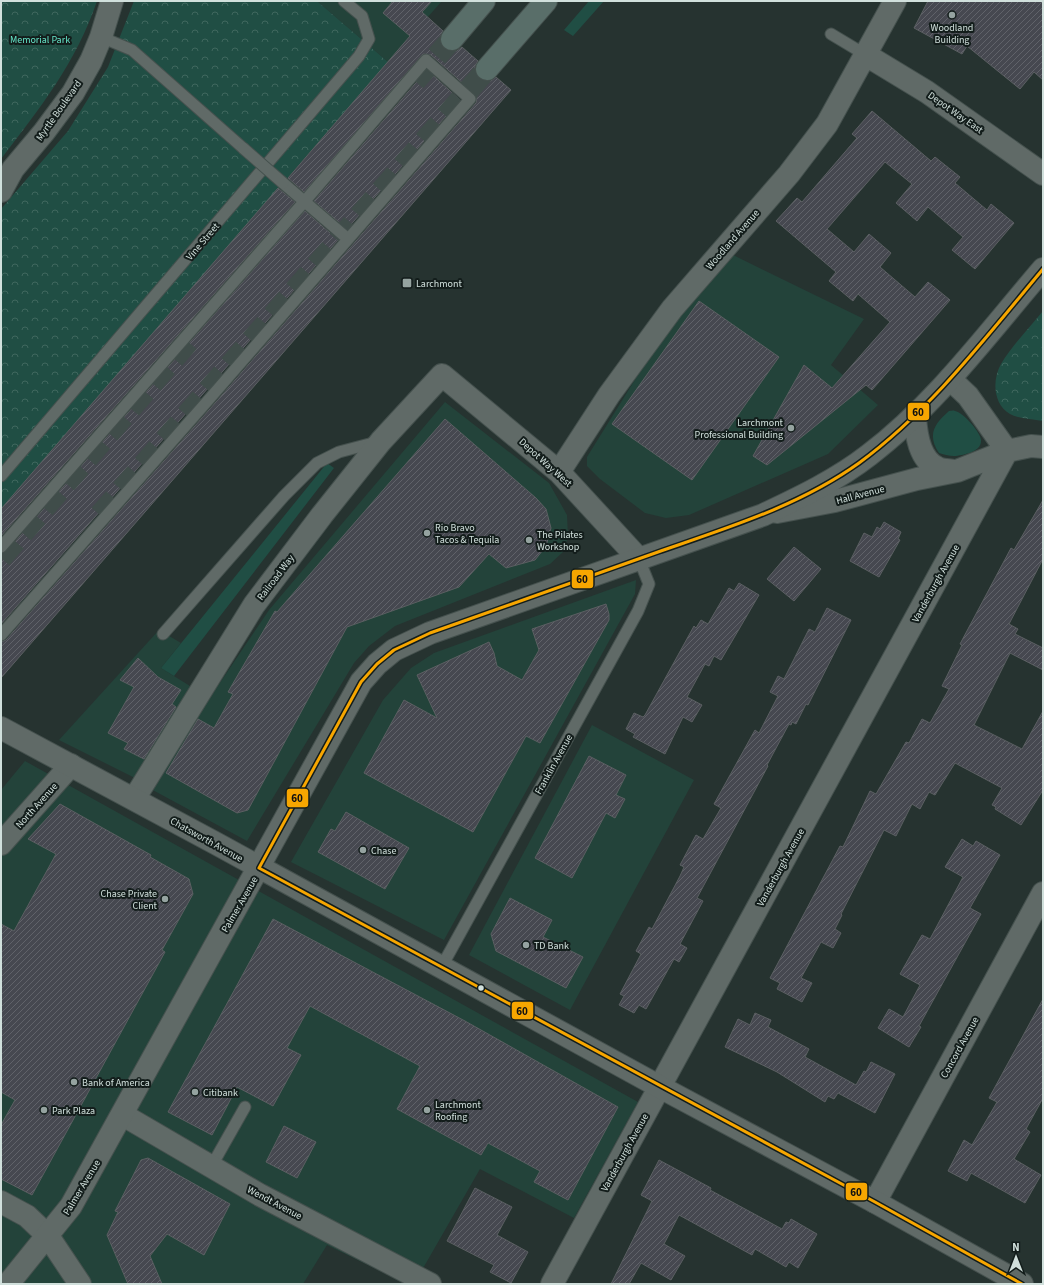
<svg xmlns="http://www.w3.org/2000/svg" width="1044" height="1285" viewBox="0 0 1044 1285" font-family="'Source Sans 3',sans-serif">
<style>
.built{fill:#23433a}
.grass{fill:#204e44}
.park{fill:url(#park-crowns)}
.building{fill:url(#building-hatch);stroke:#5b5f62}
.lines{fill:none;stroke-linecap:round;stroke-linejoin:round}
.motorway-tunnel{stroke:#404d4a;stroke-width:22;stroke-dasharray:22 11;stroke-linecap:butt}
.service-casing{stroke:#45514e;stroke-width:13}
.minor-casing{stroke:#45514e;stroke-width:24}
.tertiary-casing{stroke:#45514e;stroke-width:24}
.motorway-casing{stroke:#45514e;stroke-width:24}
.service{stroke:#606a67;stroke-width:11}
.minor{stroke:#606a67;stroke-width:22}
.tertiary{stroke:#606a67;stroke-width:22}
.motorway{stroke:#596e69;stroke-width:22}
.service-bridge-casing{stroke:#45514e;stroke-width:13;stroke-linecap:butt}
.service-bridge{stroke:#606a67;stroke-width:11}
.bus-1-casing{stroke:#131d1b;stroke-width:6}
.bus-1{stroke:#f7a600;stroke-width:3}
.poi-dot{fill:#95a3a0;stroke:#131d1b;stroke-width:1.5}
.bus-dot{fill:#d1e0dc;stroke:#131d1b;stroke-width:1.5}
.labels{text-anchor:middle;stroke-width:4;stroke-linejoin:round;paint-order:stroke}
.poi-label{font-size:10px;fill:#d1e0dc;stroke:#131d1b;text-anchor:start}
.park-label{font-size:10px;fill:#66e5c9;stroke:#131d1b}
.street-label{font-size:10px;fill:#d1e0dc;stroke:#131d1b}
.line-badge{stroke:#131d1b;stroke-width:1.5}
.pale-badge-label{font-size:11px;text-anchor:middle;font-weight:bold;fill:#111}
</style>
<defs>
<pattern id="park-crowns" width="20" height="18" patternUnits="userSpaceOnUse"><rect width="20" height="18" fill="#204e44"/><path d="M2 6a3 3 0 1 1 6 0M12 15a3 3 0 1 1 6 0" fill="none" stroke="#3f675e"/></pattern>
<pattern id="building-hatch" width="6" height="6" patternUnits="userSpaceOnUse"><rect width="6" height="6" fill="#464850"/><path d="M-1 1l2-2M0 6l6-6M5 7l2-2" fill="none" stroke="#606269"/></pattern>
</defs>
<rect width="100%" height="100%" fill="#263330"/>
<path class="built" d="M317 1H442L388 62Z
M731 254 864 319 831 365 878 405 828 454 689 515 666 518 645 513 600 479 587 466V457L636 378 687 306Z
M445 402 549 483 567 515 568 537 563 552 550 564 395 626 369 646 354 663 247 841 149 788 269 610Z
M636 580 635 594 444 940 291 862 383 700 411 668 434 653Z
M159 630 181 643 161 668 190 686 137 779 59 740Z
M592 725 694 780 570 1010 469 955Z
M25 761 638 1102 574 1218 480 1169 414 1284H407L327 1245 303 1284H1V790Z"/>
<path class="grass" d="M589 1H604L573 36 564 30Z
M949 411C951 411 953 410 955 411 963 412 981 433 981 440 982 452 963 455 954 456 949 456 943 454 939 453 927 435 934 424 949 411Z
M327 463 334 468 174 676 161 668Z"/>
<path class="park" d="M1 1H97C76 63 40 108 1 159Z
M134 1H317L388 62 1 509V209L68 131 108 67Z
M1043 311V421C1032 419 1019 419 1010 414 993 404 992 380 1001 364 1011 347 1030 327 1043 311Z"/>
<path class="building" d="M393 1H432L422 12 443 31 440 37V43L444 48 450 51H457L462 47 478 61 475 66V73L479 79 485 81H491L496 77 511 90 1 678V642L6 640 209 410 476 103 477 97 475 94 431 55 423 54 304 192 288 178 410 36 383 13Z
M928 1H1043V80L1034 72 1020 89 967 46 962 54 914 28Z
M427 70 460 100 347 229 314 201Z
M872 111 931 161 935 157 960 177 955 183 987 210 991 204 1014 223 975 269 952 250 963 237 928 207 917 221 896 203 912 184 885 162 827 229 854 252 869 234 891 253 880 267 915 297 928 282 950 300 872 390 866 385 767 465 753 456 804 365 832 388 890 322 858 294 853 301 829 281 836 272 776 221 797 198 802 202 857 138 852 134Z
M278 188 295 202 1 536V509Z
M305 211 338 240 1 624V554L6 552Z
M699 301 779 357 692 480 612 424Z
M445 419 536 498 546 509 551 528 546 546 535 560 506 568 489 554 459 587 347 627 248 810 237 813 166 773 198 719 214 728 233 694 228 692 275 611 277 612Z
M1043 500V559L1009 624 1018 629 1015 634 1043 648V670L1010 653 974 725 1022 749 1043 711V790L1021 825 995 809 996 807 992 805 1002 788 955 763 935 795 929 792 920 809 912 804 896 836 884 830 841 914 842 915 835 929 841 933 833 948 821 942 801 978 812 983 802 1002 777 989 780 983 770 978 840 846 843 847 870 791 876 794 906 742 909 743 922 719 930 723 949 689 942 686 962 645 960 644 1011 548 1014 550Z
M884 522 901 532 898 539 900 540 879 577 850 561 864 533 872 537 877 527 880 529Z
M794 547 821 569 794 601 767 579Z
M739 583 759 595 721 660 714 656 709 666 705 664 687 697 702 705 692 722 683 717 665 754 633 737 635 734 626 729 634 713 643 717 645 715 694 626 696 628 701 620 708 624 729 588 734 591Z
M606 604 609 614V620L540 743 526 736 473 832 364 773 404 700 437 718 417 675 489 642 494 653 497 666 522 680 539 650 532 629Z
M827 608 851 620 808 705 806 704 796 724 792 722 791 725 789 724 767 765 768 766 697 898 703 901 680 944 687 948 679 962 674 959 646 1009 639 1005 634 1013 619 1005 624 996 620 994 641 954 636 951 649 927 652 929 680 876 684 867 680 865 696 835 703 839 721 808 714 804 755 730 759 733 778 696 770 692 778 676 784 679 809 629 815 632Z
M138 658 158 677 181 690 172 704 176 707 144 759 124 749 128 743 108 733 134 687 120 680Z
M589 756 626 775 616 795 625 799 615 818 606 813 572 878 535 858Z
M60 804 151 855 150 857 189 879 193 894 162 950 165 952 32 1195 1 1179V1125L15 1100 1 1092V924L14 931 56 854 28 839Z
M346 812 409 848 385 889 318 852 331 829 335 831Z
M962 839 973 846 976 841 1000 855 970 908 981 914 919 1026 921 1027 909 1047 878 1028 889 1009 903 1017 920 985 900 974 922 935 930 939 963 877 945 867Z
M510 898 552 920 543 937 583 957 566 988 496 951 491 934Z
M273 919 465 1021 618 1107 568 1200 534 1182 540 1171 488 1143 481 1155 397 1109 420 1066 310 1006 287 1048 301 1055 273 1106 237 1087 212 1135 168 1112Z
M1043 999V1098L1026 1129 1030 1132 1014 1159 1041 1175 1025 1203 971 1173 967 1181 948 1171 964 1140 972 1145 997 1102 989 1098Z
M755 1013 771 1020 768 1027 809 1049 805 1057 856 1085 864 1071 866 1072 871 1062 895 1074 875 1113 838 1093 834 1099 828 1096 825 1102 777 1072 725 1047 738 1019 750 1025Z
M284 1126 316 1142 297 1178 266 1162Z
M148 1158 230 1204 204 1255 167 1234 150 1256 162 1284H128L107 1235 118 1212 115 1211 141 1160Z
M659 1160 711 1188 710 1190 782 1229 786 1222 789 1223 791 1219 817 1234 798 1268 789 1262 786 1267 755 1249 752 1255 679 1215 664 1244 685 1256 671 1280 641 1263 629 1284H611L652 1201 641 1195Z
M475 1188 512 1207 497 1235 528 1252 511 1283 490 1272 494 1265 447 1241Z"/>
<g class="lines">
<path class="motorway-tunnel" d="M415 81 452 39
M100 515 487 69
M1 558 195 334"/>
<g class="service-casing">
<path id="service" d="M831 34 866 55
M101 37 132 50 243 148
M283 183 348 239
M1 476 359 56 369 39 362 16 344 1
M1 547 304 202 426 60 470 99 204 405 1 635
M163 634 284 496 317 463 339 452 377 442
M442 966 638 611 649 584 639 559
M211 1167 245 1107"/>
</g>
<g class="minor-casing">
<path id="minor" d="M866 55 927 92 1043 174
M950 379 968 396 1007 451
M915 416C916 434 919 460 938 468 942 470 949 470 954 471
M559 472 609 395 672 309 789 174 827 124 895 1
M777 512 835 501 917 479 957 471 1007 451 1031 446 1043 447
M134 799 254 605 322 515 381 441 442 375 559 472 639 559
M1 844 71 765
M123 1115 260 1195 430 1284
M1 1202 27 1216 48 1236
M875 1202 1043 893
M552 1284 1007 451"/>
</g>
<g class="tertiary-casing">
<path id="tertiary" d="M1 191 13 169 44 132 73 93 91 61 101 37 112 1
M1 728 217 844 660 1087 875 1202 1022 1284
M48 1236 80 1284
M8 1284 71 1206 361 682 377 664 394 650 430 633 763 515C799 498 837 480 869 455 936 404 988 333 1043 269"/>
</g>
<g class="motorway-casing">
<path id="motorway" d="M452 39 484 1
M487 69 546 1"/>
</g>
<use href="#service" class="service"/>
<use href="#minor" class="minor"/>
<use href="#tertiary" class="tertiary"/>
<use href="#motorway" class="motorway"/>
<g class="service-bridge-casing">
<path id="service-bridge" d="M243 148 283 183"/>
</g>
<use href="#service-bridge" class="service-bridge"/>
<g class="bus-1-casing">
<path id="bus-1" d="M1022 1284 875 1202 259 868 361 682 377 664 394 650 430 633C506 606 582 579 658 552 727 528 799 506 859 463 931 410 986 337 1043 269"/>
</g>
<use href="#bus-1" class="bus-1"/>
</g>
<g class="poi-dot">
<circle cx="952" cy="15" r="4"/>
<rect x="402" y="278" width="10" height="10" rx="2"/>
<circle cx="791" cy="428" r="4"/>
<circle cx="427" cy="533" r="4"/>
<circle cx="529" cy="540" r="4"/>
<circle cx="363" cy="850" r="4"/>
<circle cx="165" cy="899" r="4"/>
<circle cx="526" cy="945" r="4"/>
<circle cx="74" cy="1082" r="4"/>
<circle cx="195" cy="1092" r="4"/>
<circle cx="44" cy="1110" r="4"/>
<circle cx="427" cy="1110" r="4"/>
</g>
<circle class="bus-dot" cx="481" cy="988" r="3.5"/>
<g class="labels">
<g class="poi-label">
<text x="952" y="31" text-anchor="middle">Woodland<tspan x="952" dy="12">Building</tspan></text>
<text x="416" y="287">Larchmont</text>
<text x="783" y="426" text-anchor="end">Larchmont<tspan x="783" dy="12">Professional Building</tspan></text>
<text x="435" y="531">Rio Bravo<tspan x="435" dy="12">Tacos &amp; Tequila</tspan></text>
<text x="537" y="538">The Pilates<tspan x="537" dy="12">Workshop</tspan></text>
<text x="371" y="854">Chase</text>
<text x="157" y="897" text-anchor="end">Chase Private<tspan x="157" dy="12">Client</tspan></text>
<text x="534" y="949">TD Bank</text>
<text x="82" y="1086">Bank of America</text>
<text x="203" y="1096">Citibank</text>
<text x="435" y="1108">Larchmont<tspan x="435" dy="12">Roofing</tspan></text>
<text x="52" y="1114">Park Plaza</text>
</g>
<g class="park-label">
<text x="40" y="43">Memorial Park</text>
</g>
<g class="street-label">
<text transform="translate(58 110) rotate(-55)" y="4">Myrtle Boulevard</text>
<text transform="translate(956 112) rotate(35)" y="4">Depot Way East</text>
<text transform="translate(732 239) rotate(-49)" y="4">Woodland Avenue</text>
<text transform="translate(202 241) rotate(-50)" y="4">Vine Street</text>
<text transform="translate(546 462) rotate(42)" y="4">Depot Way West</text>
<text transform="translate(860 494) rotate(-15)" y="4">Hall Avenue</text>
<text transform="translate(275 577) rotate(-53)" y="4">Railroad Way</text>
<text transform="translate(935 583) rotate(-61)" y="4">Vanderburgh Avenue</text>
<text transform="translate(553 764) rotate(-61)" y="4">Franklin Avenue</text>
<text transform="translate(36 805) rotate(-48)" y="4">North Avenue</text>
<text transform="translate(207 839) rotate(29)" y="4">Chatsworth Avenue</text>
<text transform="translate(780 867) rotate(-61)" y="4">Vanderburgh Avenue</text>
<text transform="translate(239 904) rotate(-60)" y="4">Palmer Avenue</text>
<text transform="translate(959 1047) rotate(-61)" y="4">Concord Avenue</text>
<text transform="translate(624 1152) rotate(-61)" y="4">Vanderburgh Avenue</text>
<text transform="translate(81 1187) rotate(-59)" y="4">Palmer Avenue</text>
<text transform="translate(275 1202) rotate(28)" y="4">Wendt Avenue</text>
</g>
</g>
<g class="line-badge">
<rect x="907" y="402" width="23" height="19" rx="4" fill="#f7a600"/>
<rect x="571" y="569" width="23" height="20" rx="4" fill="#f7a600"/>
<rect x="286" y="788" width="23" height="20" rx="4" fill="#f7a600"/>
<rect x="511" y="1001" width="23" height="19" rx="4" fill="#f7a600"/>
<rect x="845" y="1182" width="23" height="19" rx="4" fill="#f7a600"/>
</g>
<g class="pale-badge-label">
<text x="918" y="416">60</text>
<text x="582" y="583">60</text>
<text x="297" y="802">60</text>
<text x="522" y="1015">60</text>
<text x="856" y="1196">60</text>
</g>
<rect width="1044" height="1285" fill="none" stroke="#d1e0dc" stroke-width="4"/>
<g transform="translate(1016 1257)" stroke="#131d1b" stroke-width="3" paint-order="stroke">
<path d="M0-3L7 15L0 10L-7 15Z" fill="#d1e0dc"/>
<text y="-6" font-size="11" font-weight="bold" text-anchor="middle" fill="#d1e0dc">N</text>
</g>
</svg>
